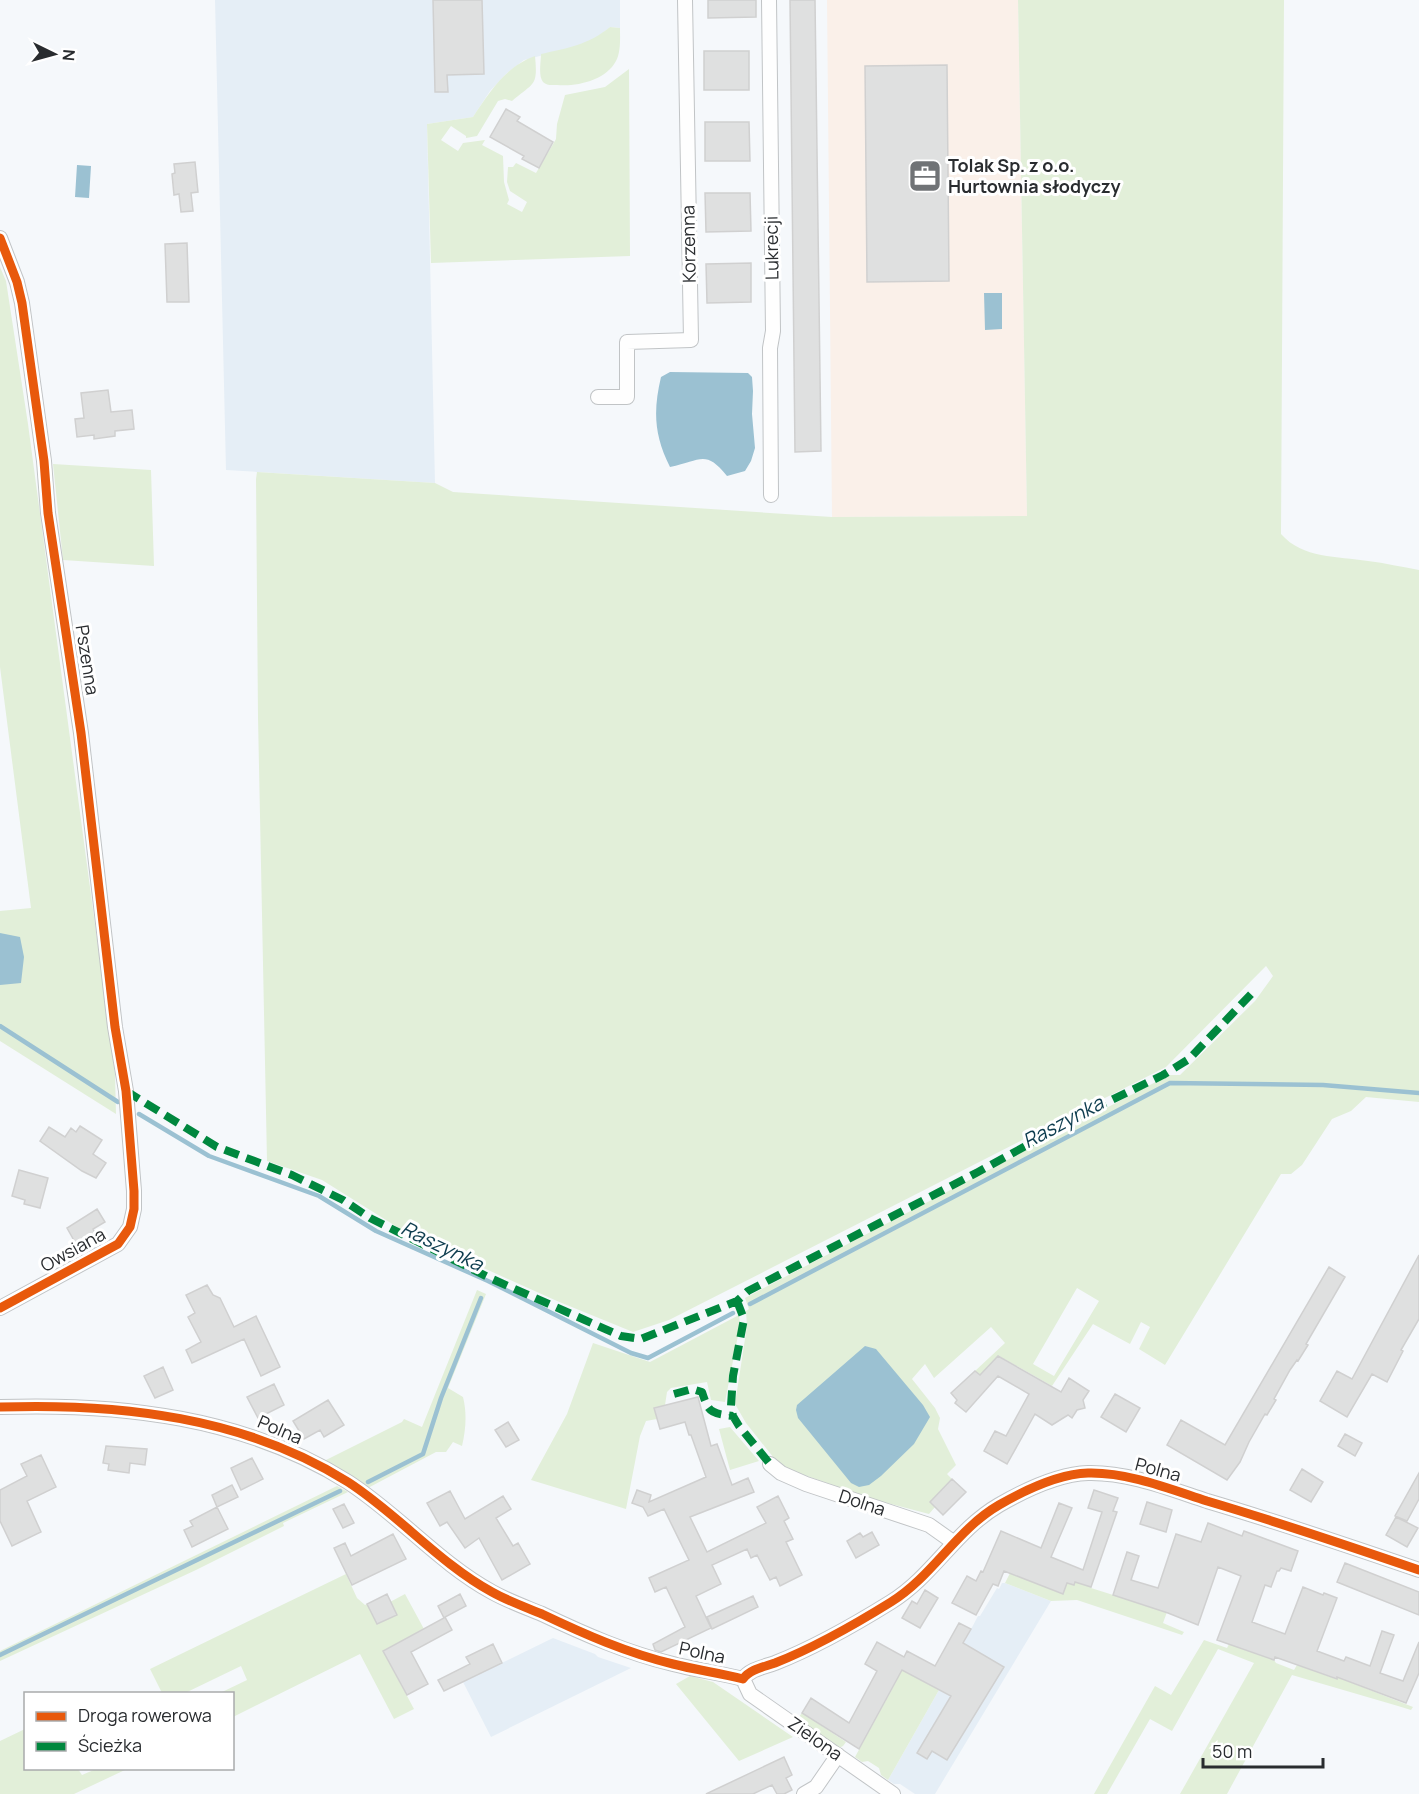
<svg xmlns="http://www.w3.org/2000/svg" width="1419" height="1794" viewBox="0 0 1419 1794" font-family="Manrope,sans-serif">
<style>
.commercial{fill:#faf0e9}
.built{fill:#e5eef6}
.green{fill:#e2efd9;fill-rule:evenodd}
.water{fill:#9bc1d2}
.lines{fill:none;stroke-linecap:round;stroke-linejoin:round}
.stream{stroke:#9bc1d2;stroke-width:4.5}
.building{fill:#dfe0e0;stroke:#d0d0d0;stroke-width:1.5}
.street-casing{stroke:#c1c4c6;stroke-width:16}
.street{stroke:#fefefe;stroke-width:14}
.quiet{stroke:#00873e;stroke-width:8;stroke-dasharray:15 8;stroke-linecap:butt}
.cycleway-casing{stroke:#fff;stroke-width:13}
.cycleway{stroke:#e8590c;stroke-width:9}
.labels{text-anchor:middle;stroke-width:6;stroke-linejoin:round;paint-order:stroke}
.poi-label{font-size:18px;font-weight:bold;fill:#292c2f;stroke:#fff;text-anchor:start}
.street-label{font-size:18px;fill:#292c2f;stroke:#fff}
.water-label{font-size:20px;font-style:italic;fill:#0d3c4e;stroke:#fff}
</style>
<rect width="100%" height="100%" fill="#f5f8fb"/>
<path class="commercial" d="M827 0H1018L1027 516 832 517Z"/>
<path class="built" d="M215 0H620V28L610 27 596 39 575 47 524 60 507 73 490 91 473 117 427 124 435 483 226 470Z
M1002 1583H1005L1051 1601 935 1794H915L900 1784H894L888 1780 939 1690 978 1616H980L997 1588 999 1589Z
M553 1638 595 1654 598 1657 631 1668 491 1737 463 1682Z"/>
<path class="green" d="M1018 0H1284L1281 534C1303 559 1337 556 1368 561 1385 563 1402 567 1419 570V1102L1366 1097 1351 1111 1332 1119 1302 1165 1291 1174H1281L1165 1365 1139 1349 1150 1327 1141 1322 1130 1344 1093 1324 1052 1386 999 1356 980 1375 975 1371 1005 1343 991 1327 934 1378 925 1364 912 1379 935 1408 940 1418 938 1429 956 1465 947 1474 952 1479 935 1507 929 1514 876 1500 781 1467 746 1423 735 1404 747 1326 746 1311 749 1309 745 1298 1169 1075H1180L1255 1001 1273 976 1266 966 1166 1067 669 1320 633 1332 557 1301 410 1235 322 1180 267 1161 258 717 256 479 257 472 435 483 453 492 832 517 1027 516ZM1077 1288 1099 1301 1054 1376 1033 1364Z
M610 27 620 28C620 38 621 52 616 61 606 80 577 87 557 85 552 85 547 86 543 82 538 76 541 61 541 54 568 48 588 45 610 27Z
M535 56C538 87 534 82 512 101L505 99 498 101 477 136 466 138V136L451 126 441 140 458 151 463 143 485 140 482 145 503 156 504 182 509 200 507 204 522 212 527 202 510 191 507 182 508 167H513L516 163 536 173 556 139 557 124 565 95 605 87 629 69 630 256 431 263 427 124 473 117C489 93 506 66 535 56Z
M0 267 6 281 28 424 115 1074 116 1114 0 1041V911L31 908 0 667Z
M53 464 151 470 154 566 63 560Z
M477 1290 486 1294 448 1388 463 1397C467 1413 466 1429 462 1446L453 1442 446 1452H436L366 1489 324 1461 402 1422 404 1419 422 1427Z
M739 1315 740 1325 725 1402 711 1400 707 1382 671 1388 667 1392 665 1405 657 1419 646 1421 640 1436 626 1509 531 1480 567 1414 593 1343 650 1362Z
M730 1427 759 1461 730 1470 719 1429Z
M337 1486 348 1492 283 1523 284 1526 196 1570 0 1661V1651Z
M1080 1569 1095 1575 1091 1588 1167 1612 1163 1623 1184 1632 1182 1635 1077 1600 1051 1601 1005 1583 1010 1573 1063 1594 1067 1583 1074 1585Z
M346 1574 357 1598 365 1605 367 1604 377 1624 396 1615 390 1602 405 1594 424 1629 383 1651 414 1709 394 1719 360 1654 233 1717 232 1694 220 1693 247 1680 241 1666 183 1694 162 1693 150 1669Z
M1204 1640 1227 1648 1229 1644 1274 1660 1276 1663 1294 1670 1297 1665 1336 1679 1337 1677 1413 1707 1411 1710 1398 1706 1292 1675 1227 1794H1180L1254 1663 1218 1649 1172 1731 1150 1719 1107 1794H1094L1155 1686 1171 1695Z
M898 1668 939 1690 888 1780 881 1775 879 1768 868 1761 862 1762 855 1757 896 1682 892 1679Z
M690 1676 713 1682 793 1737 739 1761 676 1684Z
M802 1713 846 1742 843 1746 839 1748 797 1719Z
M25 1729 26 1768 78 1769 82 1775 96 1769H127L74 1794H0V1741Z"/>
<path class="water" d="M77 165 91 166 89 198 75 197Z
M984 293H1002V329L985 330Z
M670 372 748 373 752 377 753 391 752 414 755 448 751 461 745 471 727 476C705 449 701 461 670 467 654 435 653 411 661 377Z
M0 933 20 937 24 957 21 983 0 985Z
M865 1346 876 1349 923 1405 930 1417 914 1444 881 1476 869 1485 859 1487 851 1483 798 1418 796 1410 797 1405Z"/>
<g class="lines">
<path class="stream" d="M0 1026 118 1102
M139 1114 209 1156 319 1196 376 1231 488 1281 631 1353 648 1358 733 1313
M750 1304 1170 1083 1323 1085 1419 1093
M368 1482 423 1454 441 1398 481 1298
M0 1655 340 1491"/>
</g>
<path class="building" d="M433 0H482L484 74 447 75 448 92H435Z
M708 0H756V17L708 18Z
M790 0H815L821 451 795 452Z
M704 51H749V90H704Z
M947 65 949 281 867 282 865 66Z
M506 109 520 117 517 121 553 142 539 168 522 159 524 156 490 137Z
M705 122H749L750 161H705Z
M195 162 198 192 191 193 193 211 181 212 179 194 174 195 172 174 175 173 174 164Z
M705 193H750L751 231 706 232Z
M187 243 189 302H167L165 244Z
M751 263V302L707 303 706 264Z
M108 390 111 412 132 410 134 429 115 431V436L94 439V435L77 437 75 419 84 418 81 393Z
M80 1126 102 1140 93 1154 106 1163 96 1178 82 1171 40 1141 49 1127 65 1137 71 1128 76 1132Z
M19 1170 48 1178 40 1208 24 1204 25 1200 12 1196Z
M97 1209 105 1222 93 1229 95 1233 76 1244 67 1228Z
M1419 1255V1319L1401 1350 1403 1351 1387 1382 1372 1374 1347 1417 1320 1401 1337 1371 1352 1379Z
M1329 1267 1345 1277 1306 1344 1308 1345 1298 1361 1297 1360 1290 1370 1274 1399 1276 1400 1267 1415 1265 1414 1249 1442 1240 1462 1227 1480 1167 1445 1181 1420 1225 1445Z
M207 1285 213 1295 220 1298 234 1327 256 1316 280 1367 261 1376 244 1339 192 1363 186 1350 201 1342 188 1317 195 1313 186 1295Z
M998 1356 1061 1392 1069 1378 1089 1391 1083 1400 1085 1408 1077 1410 1072 1418 1068 1415 1052 1425 1035 1414 1007 1464 984 1451 995 1431 1006 1436 1029 1394 998 1376 966 1412 955 1403 957 1400 951 1393 975 1371 980 1375Z
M163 1367 173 1390 155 1398 144 1376Z
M274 1384 284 1405 258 1418 247 1397Z
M1115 1394 1140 1408 1126 1432 1101 1417Z
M698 1397 711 1446 717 1444 732 1485 748 1478 754 1492 690 1517 707 1552 766 1523 757 1507 778 1496 789 1518 784 1521 793 1539 786 1542 802 1575 780 1586 776 1577 770 1580 757 1555 751 1558 747 1549 712 1565 721 1584 696 1596 711 1628 661 1652 655 1650 653 1644 685 1627 666 1587 655 1592 649 1578 689 1560 664 1509 648 1516 643 1507 632 1503 637 1490 651 1495 649 1502 706 1477 691 1435H689L685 1422 660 1429 654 1408Z
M328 1400 344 1425 324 1437 320 1430 304 1439 293 1421Z
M508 1422 519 1440 506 1447 495 1430Z
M1345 1434 1362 1443 1355 1456 1338 1446Z
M106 1446 147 1449 145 1465 130 1463 129 1473 108 1470 109 1464 103 1463Z
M41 1455 56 1487 27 1501 41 1532 12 1546 0 1521V1490L27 1476 21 1464Z
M252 1458 263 1479 241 1490 231 1468Z
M1302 1469 1323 1482 1311 1502 1290 1490Z
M1419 1473V1499L1407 1521 1395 1516Z
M952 1479 966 1492 943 1515 930 1502Z
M232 1485 238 1497 217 1507 212 1495Z
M1094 1490 1118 1498 1113 1511 1117 1512 1091 1587 1075 1582 1074 1585 1067 1583 1063 1594 1004 1571 998 1586 993 1584 976 1615 952 1603 967 1576 976 1581 981 1571 983 1572 1001 1531 1041 1548 1059 1503 1072 1508 1051 1557 1083 1570 1102 1512 1088 1508Z
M450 1491 465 1519 503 1496 511 1509 496 1518 513 1546 518 1543 530 1564 502 1580 479 1538 465 1548 447 1522 440 1526 427 1503Z
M1147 1502 1172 1510 1166 1532 1140 1524Z
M344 1504 354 1523 343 1528 333 1509Z
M217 1507 228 1529 192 1547 184 1530 193 1526 190 1521Z
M1396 1517 1418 1528 1407 1547 1386 1535Z
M1208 1523 1242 1536 1244 1531 1298 1551 1291 1571 1281 1568 1279 1571H1277L1271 1587 1265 1585 1252 1622 1285 1634 1303 1587 1323 1595 1324 1593 1337 1598 1317 1651 1344 1661 1346 1657 1370 1666 1382 1631 1394 1635 1380 1673 1403 1681 1419 1642V1673L1406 1703 1337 1677V1679L1275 1657 1274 1660 1217 1640 1241 1576 1218 1567 1198 1625 1168 1613 1113 1595 1127 1552 1139 1556 1131 1580 1158 1588 1176 1534 1201 1542Z
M872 1532 879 1545 856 1558 847 1541 860 1533 863 1537Z
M393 1534 406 1559 352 1585 334 1548 345 1543 351 1556Z
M1345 1563 1419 1592V1615L1337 1582Z
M925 1590 938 1598 920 1628 902 1618 912 1601 917 1604Z
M387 1594 397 1615 377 1624 367 1604Z
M460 1594 466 1606 445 1617 452 1630 411 1652 428 1684 407 1695 383 1651 444 1618 438 1606Z
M753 1596 758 1607 712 1629 707 1617Z
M959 1623 971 1629 963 1643 1004 1667 947 1760 932 1751 927 1759 917 1753 951 1696 902 1670 859 1749 802 1713 811 1698 849 1723 877 1671 865 1664 877 1642 904 1657 907 1651 935 1666Z
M493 1644 502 1663 444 1691 438 1680 470 1664 466 1657Z
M784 1757 792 1775 786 1778 792 1790 784 1794H777L772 1785 753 1794H706Z"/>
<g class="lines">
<g class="street-casing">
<path id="street" d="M769 0 773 331 770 348 771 495
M0 238 17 282 22 303 44 461 48 513 81 733 115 1027 126 1091 134 1191V1209L130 1227 118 1244 0 1308
M598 397H627V342L691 340 685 0
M0 1407C120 1403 245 1417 348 1482 399 1515 439 1563 492 1592 508 1601 525 1607 542 1614 584 1634 627 1653 673 1664 696 1670 720 1673 743 1679
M770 1464 781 1473 806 1484 929 1525 953 1542
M743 1679C750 1669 764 1667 775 1663 816 1647 854 1625 891 1602 933 1576 956 1530 999 1505 1025 1490 1058 1474 1088 1473 1128 1472 1170 1489 1207 1501 1278 1522 1349 1546 1419 1570
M743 1679 750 1694 893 1794
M804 1794 816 1787 838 1755"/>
</g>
<use href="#street" class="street"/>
<path class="quiet" d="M126 1091 217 1147 292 1175 343 1200 370 1218 490 1278 621 1336 641 1339 737 1301 748 1291 978 1172 1101 1105 1163 1075 1189 1059 1255 990
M737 1301 744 1319 733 1376 731 1406 733 1416 739 1426 770 1464
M674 1394 692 1389 702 1392C709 1414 711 1413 733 1416"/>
<g class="cycleway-casing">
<path id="cycleway" d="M0 238 17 282 22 303 44 461 48 513 81 733 115 1027 126 1091 134 1191V1209L130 1227 118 1244 0 1308
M0 1407C120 1403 245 1417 348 1482 399 1515 439 1563 492 1592 508 1601 525 1607 542 1614 584 1634 627 1653 673 1664 696 1670 720 1673 743 1679 750 1669 764 1667 775 1663 816 1647 854 1625 891 1602 933 1576 956 1530 999 1505 1025 1490 1058 1474 1088 1473 1128 1472 1170 1489 1207 1501 1278 1522 1349 1546 1419 1570"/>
</g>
<use href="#cycleway" class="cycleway"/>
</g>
<defs>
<g id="office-square" transform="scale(1.725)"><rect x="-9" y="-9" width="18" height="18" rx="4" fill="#707376" stroke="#fff"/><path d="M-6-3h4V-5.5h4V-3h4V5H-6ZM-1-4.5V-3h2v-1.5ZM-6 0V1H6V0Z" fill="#fff"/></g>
</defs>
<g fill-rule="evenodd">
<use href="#office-square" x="925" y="176"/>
</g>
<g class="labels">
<g class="poi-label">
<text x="948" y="172">Tolak Sp. z o.o.<tspan x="948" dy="21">Hurtownia słodyczy</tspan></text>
</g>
<g class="street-label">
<text transform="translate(689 244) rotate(-91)" y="6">Korzenna</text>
<text transform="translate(772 248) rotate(-91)" y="6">Lukrecji</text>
<text transform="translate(87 660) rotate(81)" y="6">Pszenna</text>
<text transform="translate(73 1250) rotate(-29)" y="6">Owsiana</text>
<text transform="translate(280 1430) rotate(23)" y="6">Polna</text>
<text transform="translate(1158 1470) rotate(15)" y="6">Polna</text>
<text transform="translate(862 1503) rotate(18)" y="6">Dolna</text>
<text transform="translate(702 1653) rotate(12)" y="6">Polna</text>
<text transform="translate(815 1739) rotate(35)" y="6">Zielona</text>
</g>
<g class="water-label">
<text transform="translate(1063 1122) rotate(-28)" y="7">Raszynka</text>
<text transform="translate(442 1246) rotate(26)" y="7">Raszynka</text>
</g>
</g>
<rect x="24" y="1692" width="210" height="78" fill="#ffffff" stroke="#a9abac" stroke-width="1.5"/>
<rect x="36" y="1712" width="30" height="9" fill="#e8590c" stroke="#a9abac" stroke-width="1.5"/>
<text x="78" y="1722" font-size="18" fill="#292c2f">Droga rowerowa</text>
<rect x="36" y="1742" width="30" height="9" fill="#00873e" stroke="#a9abac" stroke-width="1.5"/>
<text x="78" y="1752" font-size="18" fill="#292c2f">Ścieżka</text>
<g transform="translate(54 54) rotate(95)" stroke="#ffffff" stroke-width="4.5" paint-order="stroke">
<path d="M0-4.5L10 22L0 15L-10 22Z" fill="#292c2f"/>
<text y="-9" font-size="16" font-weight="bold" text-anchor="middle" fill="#292c2f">N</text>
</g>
<path d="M1203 1758v9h120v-9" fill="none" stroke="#292c2f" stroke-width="3"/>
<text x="1212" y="1758" font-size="18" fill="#292c2f" stroke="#ffffff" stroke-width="4.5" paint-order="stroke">50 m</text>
</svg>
